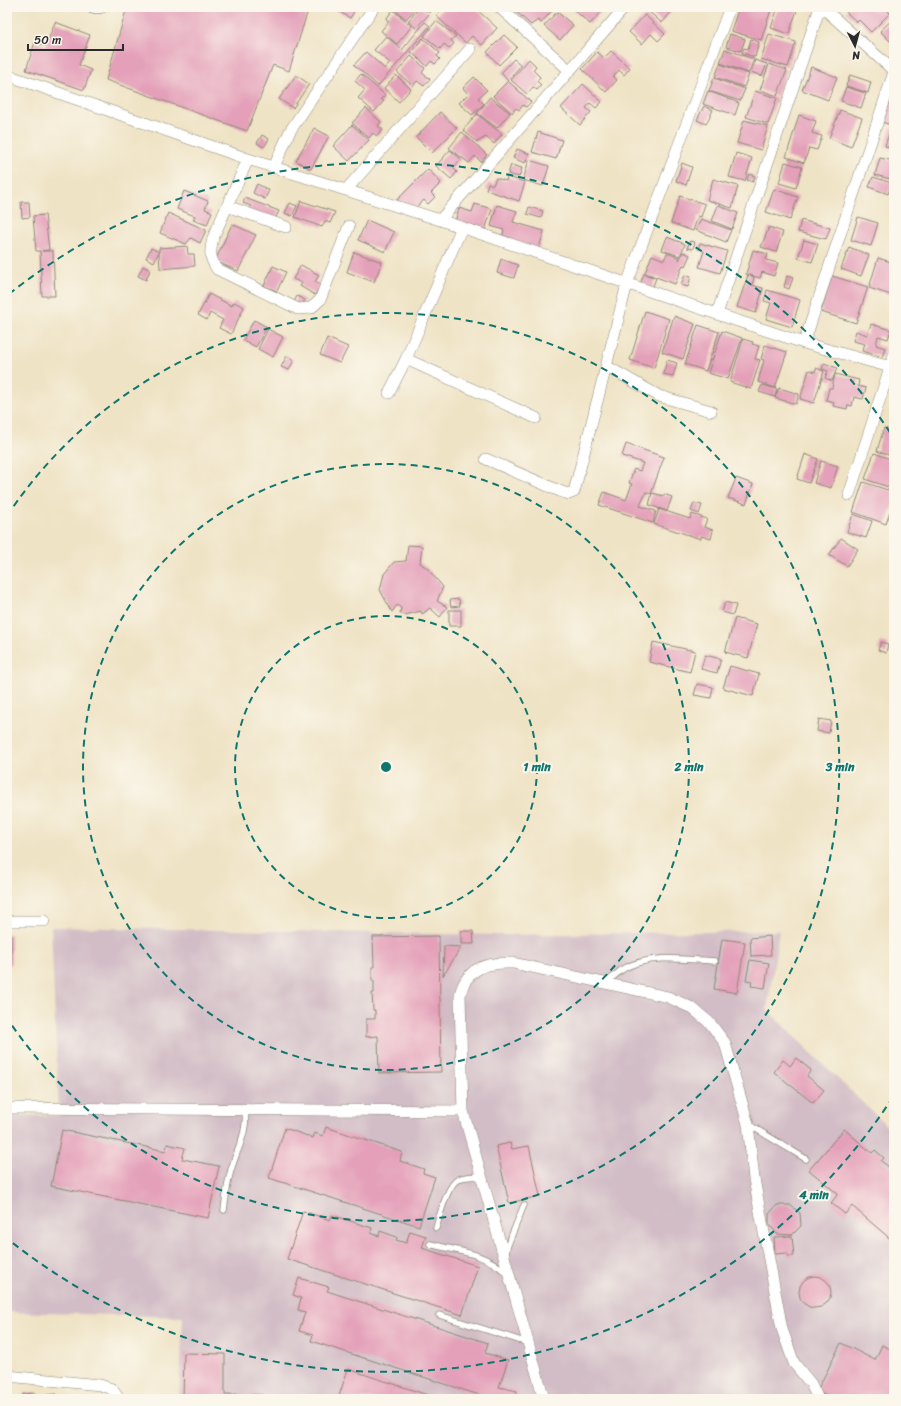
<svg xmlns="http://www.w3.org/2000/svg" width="901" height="1406" viewBox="0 0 901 1406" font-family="Sriracha,sans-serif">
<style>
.industrial{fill:#d2bdc6}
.building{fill:#e4a0b9}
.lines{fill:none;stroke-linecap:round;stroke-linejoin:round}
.service-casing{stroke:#8d8778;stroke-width:7}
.minor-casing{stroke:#8d8778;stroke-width:12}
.service{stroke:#fff;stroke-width:5.5}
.minor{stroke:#fff;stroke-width:11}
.ring{fill:none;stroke:#0f766e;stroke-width:2;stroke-dasharray:7 5}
.centre{fill:#0f766e;stroke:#fbf7ec;stroke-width:2}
.ring-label{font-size:12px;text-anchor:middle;font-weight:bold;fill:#0f766e;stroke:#fbf7ec;stroke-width:4;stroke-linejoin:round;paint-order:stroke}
</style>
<rect width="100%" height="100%" fill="#fbf7ec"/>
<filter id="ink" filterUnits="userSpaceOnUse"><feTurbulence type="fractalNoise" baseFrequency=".025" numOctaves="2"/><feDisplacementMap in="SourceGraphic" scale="8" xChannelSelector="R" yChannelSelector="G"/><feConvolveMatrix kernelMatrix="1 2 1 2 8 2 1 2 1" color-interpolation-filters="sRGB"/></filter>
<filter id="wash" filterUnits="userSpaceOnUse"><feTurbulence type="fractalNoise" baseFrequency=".012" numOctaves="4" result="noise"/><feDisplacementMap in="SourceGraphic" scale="16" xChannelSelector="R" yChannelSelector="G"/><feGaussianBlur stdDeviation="0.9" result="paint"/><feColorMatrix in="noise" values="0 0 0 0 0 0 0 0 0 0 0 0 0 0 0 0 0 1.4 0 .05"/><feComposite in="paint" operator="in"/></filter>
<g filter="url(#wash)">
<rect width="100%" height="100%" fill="#efe3c5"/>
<path class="industrial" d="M51 927 499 935 779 931 767 1010 894 1133V1399H179L183 1317 7 1312V1115L59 1116Z"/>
<g id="blocks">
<path class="building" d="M127 7H309L289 71 273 65 247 131 106 80Z
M331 7H357L350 18Z
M398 7H417L406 19 395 10Z
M420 7 430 13 416 28 408 21Z
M444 7H474L497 28 482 45 472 36 466 43 436 16Z
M514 7H555L541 23 538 20 531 25 512 8Z
M575 7H602L604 9 590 24 573 9Z
M649 7H667L672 11 662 23 647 10Z
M739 7H772L761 40 731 31Z
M778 7H788L797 10 789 34 771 28Z
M851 7H884L890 13 871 32 859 20 857 22 846 12Z
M393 10 412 26 397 44 381 31 389 21 386 19Z
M557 12 573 25 560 40 544 26Z
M645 15 665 34 658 41 651 34 642 44 629 32Z
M893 19 894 42 893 44 880 31Z
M436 21 456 36 451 40 454 44 449 48 444 44 440 49 424 36Z
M55 22 90 35 79 65 91 70 84 90 26 70 35 42 46 46Z
M425 22 430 26 378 86 354 65 366 52 385 69 390 63 374 50 386 36 402 50Z
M730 34 745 39 741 51 726 47Z
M769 34 796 42 788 67 761 59Z
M504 35 517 47 499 65 487 52Z
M423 38 440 53 437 56 440 59 435 64 431 61 427 66 411 52Z
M751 39 759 42 755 57 742 53 744 48 748 49Z
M725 49 754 59 749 73 720 63Z
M611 51 630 68 624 75 619 70 613 77 617 80 606 92 582 69 597 52 604 58Z
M411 56 425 68 422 73 430 79 424 86 417 81 413 86 397 72Z
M514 59 521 65 508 81 501 73Z
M529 59 536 66 533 70 540 77 537 81 541 85 537 90 533 87 527 94 511 80Z
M755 60 767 64 762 76 751 72Z
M720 64 749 74 744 87 715 77Z
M769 64 787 70 777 96 760 90Z
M811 67 837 77 828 100 802 90Z
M361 74 385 95 381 99 384 101 374 112 358 98 365 90 355 81Z
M296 75 309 84 293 108 279 99Z
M396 75 411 89 399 102 384 88Z
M850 75 871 82 868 93 846 86Z
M474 77 487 90 478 98 484 104 472 115 459 103 468 94 463 88Z
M714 78 745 89 740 101 709 91Z
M508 81 531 102 526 107 523 105 519 110 516 108 512 113 493 96Z
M583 84 602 102 596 108 590 103 586 108 591 112 580 125 561 108Z
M846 87 866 93 861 108 841 101Z
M708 91 739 103 735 115 703 104Z
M755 91 777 98 768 124 746 117Z
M891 94 894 95V126L882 122Z
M490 97 510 113 497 128 477 113Z
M704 106 713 110 706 124 697 120Z
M366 108 381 122 378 126 383 130 377 136 373 133 369 138 352 123Z
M840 110 862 118 851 147 829 138Z
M440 112 457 128 432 153 416 137Z
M477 114 502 134 494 144 486 137 477 142 463 130Z
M799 115 816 121 812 133 822 136 817 150 809 148 804 163 786 157Z
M744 120 768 126 761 150 737 143Z
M352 125 369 140 349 161 333 146Z
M891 127 894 128V149L885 146Z
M314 128 329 136 311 169 296 161Z
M462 132 487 155 481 162 475 156 469 163 449 148Z
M538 132 562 140 556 159 532 152Z
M262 135 269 139 264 147 257 143Z
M517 149 529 154 525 163 513 158Z
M450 150 461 159 453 168 457 172 451 179 436 166Z
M736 153 752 158 745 181 729 177Z
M880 158 894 161V180L875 175Z
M529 160 549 166 543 186 523 180Z
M785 162 802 167 796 188 779 183Z
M682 163 692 167 686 185 676 181Z
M511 165 522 168 519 177 508 174Z
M428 169 441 183 431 193 435 197 428 204 424 200 415 208 396 201Z
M749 174 755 176 753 182 747 180Z
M507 177 525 182 519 201 486 190 488 183 493 185 496 178 506 181Z
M873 177 892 183 888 194 869 187Z
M713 179 738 186 732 208 707 200Z
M257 184 269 190 265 199 253 193Z
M774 189 798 197 790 220 766 212Z
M184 191 208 201 205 209 212 212 207 225 193 220 195 216 177 209Z
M680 196 705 204 701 217 698 216 693 231 671 223Z
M245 198 279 211 274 221 248 211 251 206 243 203Z
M301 201 335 212 330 223 325 221 322 227 295 217Z
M21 202H29L30 217 22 218Z
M290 203 297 206 292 216 285 213Z
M475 204 492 209 485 230 455 222 459 208 472 212Z
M497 205 517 211 513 222 544 231 539 249 502 238 504 230 491 226Z
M718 205 738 213 732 229 712 221Z
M529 207 543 211 541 218 527 214Z
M168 213 206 230 200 243 191 238 186 244 160 233Z
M45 215 49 250 42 251H53L55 296H42L40 251H36L33 216Z
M858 217 878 223 871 246 851 240Z
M701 219 731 230 726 242 696 230Z
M367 220 394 232 385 252 358 240Z
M801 220 830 228 826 239 798 232Z
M232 224 256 235 238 271 215 261Z
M769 227 783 232 776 252 761 247Z
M667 237 685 244 680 256 662 250Z
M804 240 818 244 812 262 798 258Z
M690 241 695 242 693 249 687 248Z
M700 243 727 251 720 273 699 267 704 251 698 249Z
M187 246 188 254H194L195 266 160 269 159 252 154 262 146 258 151 248 159 252V248Z
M849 247 869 255 861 276 841 269Z
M753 250 768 254 766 260 778 263 774 276 762 272 760 278 746 274Z
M354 252 382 262 374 282 347 272Z
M683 252 690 255 685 266 683 265 675 284 645 273 652 255 664 260 667 253 680 258 679 260Z
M878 258 894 263V296L869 288Z
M501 259 518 265 514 278 497 273Z
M301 265 319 275 315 282 321 285 315 295 300 286 302 283 293 279Z
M143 266 150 270 146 280 138 276Z
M273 266 286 272 277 291 264 286Z
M644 274 656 278 652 289 640 284Z
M685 275 691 276 688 287 681 285Z
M748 275 754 277 752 285 763 288 756 313 737 307Z
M787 276 793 278 789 289 784 287Z
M832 276 868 287 856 323 821 312Z
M767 290 800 300 792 327 766 319 771 303 764 301Z
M209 294 232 306 234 302 244 307 231 334 219 328 223 320 210 313 207 320 198 315Z
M297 296 305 300 301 306 294 302Z
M645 311 669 319 654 368 630 360Z
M674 316 695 324 683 359 662 352Z
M254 320 267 327 256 347 243 340Z
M871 324 891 330 888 339 878 336 876 345 885 348 882 357 862 351 865 344 853 341 856 331 867 335Z
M698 325 719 332 706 371 685 364Z
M268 329 283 337 273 357 258 349Z
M722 331 742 338 728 379 708 373Z
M327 338 348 347 340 363 320 355Z
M743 339 753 342 752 344 759 346 755 359 760 360 751 389 730 382Z
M765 345 787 352 775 388 758 382 764 360 761 359Z
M287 356 294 360 289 370 281 367Z
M667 360 677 363 673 376 663 374Z
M824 363 837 368 832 381 825 378 828 371 822 369Z
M816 368 824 371 814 403 800 399 809 370 815 372Z
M835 374 859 380 858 386 866 388 863 399 854 397 852 406 848 405 847 409 833 406 834 402 826 400 829 388H832Z
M762 385 777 389 775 397 759 392Z
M779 388 799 394 796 404 775 398Z
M884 428 894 431V457L877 451Z
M626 444 664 457 651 494 646 492 640 506 656 511 653 523 599 505 604 492 626 500 632 484 629 483 634 469 640 471 643 463 622 456Z
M874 453 894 460V478L891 488 865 479Z
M805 454 818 459 809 483 797 479Z
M821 461 838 466 831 488 814 483Z
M736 478 753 484 746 504 728 498Z
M863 482 894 492V501L886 524 853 512Z
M652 493 664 496V494L672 497 667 511 649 505Z
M694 503 702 505 699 514 691 511Z
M659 509 690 519 692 514 707 519 704 527 713 530 711 539 701 536V539L654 524Z
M853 514 872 521 866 538 847 532Z
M841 538 858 549 847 566 829 555Z
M408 545 422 546 420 563 427 568 443 587 437 601 447 607 440 617 430 608 422 614 421 611 405 615 400 613 401 608 397 605 392 612 380 590 384 574 394 562 406 561Z
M459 599 460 606 451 607 450 600Z
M725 602 736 605 733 615 722 612Z
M449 610H461V626H449Z
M735 618 757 624 748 658 725 652Z
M653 642 695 651 690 672 649 662Z
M881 642 888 644 886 653 878 650Z
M705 655 721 659 717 673 701 669Z
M730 666 759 674 753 696 723 688Z
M697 684 713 687 711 698 694 695Z
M819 719 831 721 829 733 817 731Z
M461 931H473L474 944H461Z
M7 934H11V965H7Z
M439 936 441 1072 379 1073 378 1036 366 1037V1019H375V1010H373L372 993H374V981H372V967H374L373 937Z
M770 936 771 955 751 956 750 938Z
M722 939 745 942 737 993 714 989Z
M444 946 461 947 443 976Z
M750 960 769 963 765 988 751 986 752 981 746 980Z
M796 1058 811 1070 807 1076 824 1090 813 1103 774 1072 783 1060 790 1066Z
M326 1127 402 1152 400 1161 424 1169 423 1173 435 1177 419 1226 269 1178 285 1128 313 1138 315 1133 323 1136Z
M844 1129 872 1153 875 1150 884 1158 881 1161 893 1170 894 1169V1242L852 1206 845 1214 831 1203 838 1194 809 1170Z
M62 1130 166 1151 167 1144 185 1148 182 1159 219 1166 208 1218 51 1186Z
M510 1143 512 1149 529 1146 540 1196 509 1203 496 1146Z
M777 1205H790L800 1213 801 1226 792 1235 777 1234 769 1224V1214Z
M303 1211 330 1220 332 1215 372 1228 371 1233 379 1236 380 1231 397 1237 396 1240 406 1243 410 1231 426 1236 422 1248 478 1266 462 1315 287 1259Z
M792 1236 794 1256H787V1253L775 1254 774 1237Z
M799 1292a16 16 0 1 1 32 0a16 16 0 1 1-32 0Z
M299 1278 329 1287 327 1291 488 1343 485 1353 508 1360 499 1387 517 1391 515 1399H492L311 1341 313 1335 299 1331 305 1312 298 1310 301 1298 293 1295Z
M841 1343 875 1360 882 1345 894 1351 893 1367H894V1399H832L817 1391Z
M184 1353 225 1354V1394L263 1395V1399H183Z
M348 1369 440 1399H338Z
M35 1393V1399H23V1394Z
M57 1394V1399H43V1395Z"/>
</g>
</g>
<g filter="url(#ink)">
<use href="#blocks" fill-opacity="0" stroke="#8d8778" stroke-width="1"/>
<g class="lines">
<g class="service-casing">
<path id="service" d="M82 7C92 10 100 13 108 7
M606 983C611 979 617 973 623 969 650 954 685 959 715 961
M748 1124 806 1159
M224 1210C226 1197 227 1183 231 1170 237 1149 248 1133 245 1110
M436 1228C440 1216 447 1184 459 1179 465 1176 474 1177 481 1176
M430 1244C456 1251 487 1253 506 1273
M506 1254 507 1247 524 1205
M439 1315 528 1343"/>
</g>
<g class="minor-casing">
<path id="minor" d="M499 7 569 70
M822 7 894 71
M7 75 248 159 440 220 717 314 804 343 894 368
M248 159 213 238C210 251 209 258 217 269L298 309 311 308 320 300 349 226
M274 167 290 131 374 7
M346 190 470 49
M227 206 286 227
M440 220 625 7
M462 227 406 359 536 418
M717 314 820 7
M804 343 894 72
M606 366 659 396 711 411
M389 393 406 359
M486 459 562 492 569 494 574 492 627 284 730 7
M849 495 894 355
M7 921H44
M7 1108 463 1111
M7 1376 100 1385 112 1389 119 1399
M544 1399 463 1111 460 995C466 967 488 962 513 963L668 997 692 1008 710 1023 725 1043 748 1124 754 1179 782 1329 794 1363 811 1384 818 1399"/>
</g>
<use href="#service" class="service"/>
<use href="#minor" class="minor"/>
</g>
</g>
<g class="ring">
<circle cx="386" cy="767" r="151"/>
<circle cx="386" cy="767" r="303"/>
<path d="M7 516A454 454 0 1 1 7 1018"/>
<path d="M893 1097A605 605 0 0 1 9 1240M9 294A605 605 0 0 1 893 437"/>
</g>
<circle cx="386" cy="767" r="6" class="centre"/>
<g class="ring-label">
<text x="537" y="771">1 min</text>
<text x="689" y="771">2 min</text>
<text x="840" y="771">3 min</text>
<text x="814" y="1199">4 min</text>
</g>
<rect width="901" height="1406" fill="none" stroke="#fbf7ec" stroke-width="24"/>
<g transform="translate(855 46) rotate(174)" stroke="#fbf7ec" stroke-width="3" paint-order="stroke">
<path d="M0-3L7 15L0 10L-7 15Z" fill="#2b2b2b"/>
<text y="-6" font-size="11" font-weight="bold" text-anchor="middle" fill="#2b2b2b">N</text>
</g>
<path d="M28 44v6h95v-6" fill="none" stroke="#2b2b2b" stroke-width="2"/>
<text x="34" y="44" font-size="12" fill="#2b2b2b" stroke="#fbf7ec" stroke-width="3" paint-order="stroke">50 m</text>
</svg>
